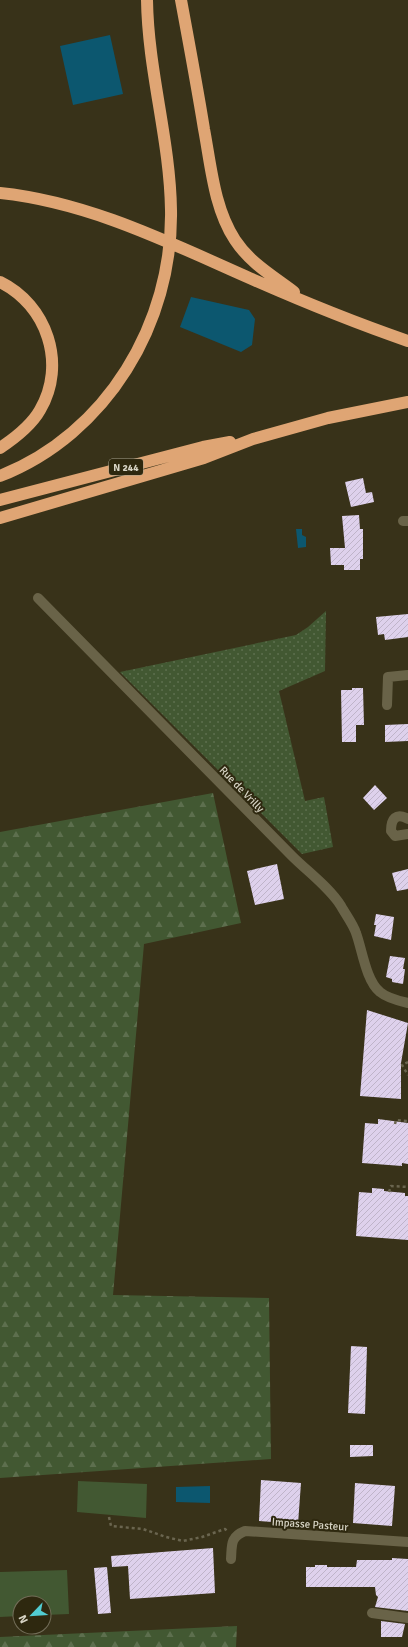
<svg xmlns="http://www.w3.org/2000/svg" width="408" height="1647" viewBox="0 0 408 1647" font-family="Signika,sans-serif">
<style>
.green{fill:#425832}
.forest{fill:url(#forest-firs)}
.garden{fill:url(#garden-dots)}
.water{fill:#0c576f}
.building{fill:url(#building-hatch)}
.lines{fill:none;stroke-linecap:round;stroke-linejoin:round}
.path{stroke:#6a654f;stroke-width:2.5;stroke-dasharray:3 3;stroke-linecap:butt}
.minor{stroke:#696348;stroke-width:10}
.highway{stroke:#dfa574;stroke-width:12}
.labels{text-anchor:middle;stroke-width:4;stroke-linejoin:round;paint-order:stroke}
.shield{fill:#2e280f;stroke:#a5a18f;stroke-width:1}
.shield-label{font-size:10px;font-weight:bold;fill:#d8d5c6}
.street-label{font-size:11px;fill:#d8d5c6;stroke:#2e280f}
</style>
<defs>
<pattern id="forest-firs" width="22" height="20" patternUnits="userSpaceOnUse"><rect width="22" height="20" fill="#425832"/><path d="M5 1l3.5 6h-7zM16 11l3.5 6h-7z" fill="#5d6f4e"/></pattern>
<pattern id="garden-dots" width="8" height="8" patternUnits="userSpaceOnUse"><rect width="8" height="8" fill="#425832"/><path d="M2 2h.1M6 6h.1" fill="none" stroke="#5d6f4e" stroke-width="1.8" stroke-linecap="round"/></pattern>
<pattern id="building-hatch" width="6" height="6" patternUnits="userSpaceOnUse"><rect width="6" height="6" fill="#ded1ec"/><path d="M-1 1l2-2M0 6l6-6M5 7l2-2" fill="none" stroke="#bfb4c9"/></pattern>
</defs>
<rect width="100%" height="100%" fill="#383219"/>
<path class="green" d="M78 1481 147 1484 146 1518 77 1512Z
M67 1570 69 1614 44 1615V1603H20V1616L0 1617V1572Z"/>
<path class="forest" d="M213 793 241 923 144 944 113 1295 269 1298 271 1459 0 1478V832Z
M237 1626 236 1647H0V1637Z"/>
<path class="garden" d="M326 611 325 671 279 691 305 801 324 797 333 847 302 854 120 672 296 635 308 627Z"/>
<path class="water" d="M110 35 123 94 73 105 60 46Z
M191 297 249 310 255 319 252 345 241 352 180 327Z
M296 529H302V535L306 537V547L298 548Z
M210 1486V1503L176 1502V1487Z"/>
<path class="building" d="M363 478 366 493 372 492 374 502 351 507 345 482Z
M359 515 360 529H363V559H360V570H344V565H331L330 548H345L342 516Z
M408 614V637L385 640 384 634 378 635 376 617Z
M352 688H363L364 725H356V742H342L341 690H352Z
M408 724V741L385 742V725Z
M375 785 387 798 374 810 363 798Z
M277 864 284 899 255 905 247 871Z
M408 869V889L397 891 392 873Z
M376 914 394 917 391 940 374 936 376 925H374Z
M390 956 405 958 403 969H405L403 984 392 982V979L386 977Z
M367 1010 408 1023 401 1063V1099L360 1096Z
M378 1119 408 1123V1164L402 1163V1166L362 1163 365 1123 378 1124Z
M372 1188 384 1189V1191L405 1193V1196H408V1240L356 1236 359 1192 372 1193Z
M351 1346 367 1347 365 1414 348 1413Z
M350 1445H373V1456L350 1457Z
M261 1480 301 1483 298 1524 259 1521Z
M355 1483 395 1486 392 1526 353 1523Z
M213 1548 215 1593 130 1599 128 1566 112 1567 111 1556Z
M392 1558 408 1559V1611L375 1607 378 1597 376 1595 375 1587H306V1567H315V1565H327V1567H356L357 1560H392Z
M107 1567 111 1613 98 1614 94 1568Z
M381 1621 405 1624 402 1637H381Z"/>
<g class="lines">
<path class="path" d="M408 1062 402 1065 408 1075
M395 1124 396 1120 408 1121
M389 1192 391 1186 408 1187
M109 1517 111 1526 143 1529 166 1537 183 1541 202 1537 225 1529 227 1531"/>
<path class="minor" d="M403 521H408
M38 598 292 856C308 872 329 887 341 906 346 915 353 924 356 933 362 949 366 981 380 992 387 998 399 1001 408 1003
M387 705 388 677 408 675
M408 819C396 812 391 819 391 831L395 836 408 834
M231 1559C232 1545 230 1537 245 1531L408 1542
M372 1613 408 1618"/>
<path class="highway" d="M181 0C189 43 197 86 204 129 211 166 214 208 235 240 250 263 273 276 294 292
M0 193C87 202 166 241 245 276 299 300 353 322 408 341
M0 282C47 305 67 364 40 410 31 426 15 438 0 448
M0 476C107 434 173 323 171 210 170 140 148 71 147 0
M0 500 203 447 230 442
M0 518 204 458 253 439 328 418 408 402"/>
</g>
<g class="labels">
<rect class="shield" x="109" y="459" width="34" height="16" rx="3"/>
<g class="shield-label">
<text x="126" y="471">N 244</text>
</g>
<g class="street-label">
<text transform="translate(242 789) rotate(46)" y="4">Rue de Vrilly</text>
<text transform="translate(310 1524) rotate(4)" y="4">Impasse Pasteur</text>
</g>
</g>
<g transform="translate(32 1615) rotate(245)"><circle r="19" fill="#2e280f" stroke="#726d58"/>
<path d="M0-3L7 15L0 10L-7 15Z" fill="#51ccd1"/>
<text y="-6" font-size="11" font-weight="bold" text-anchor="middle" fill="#d8d5c6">N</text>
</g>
</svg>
